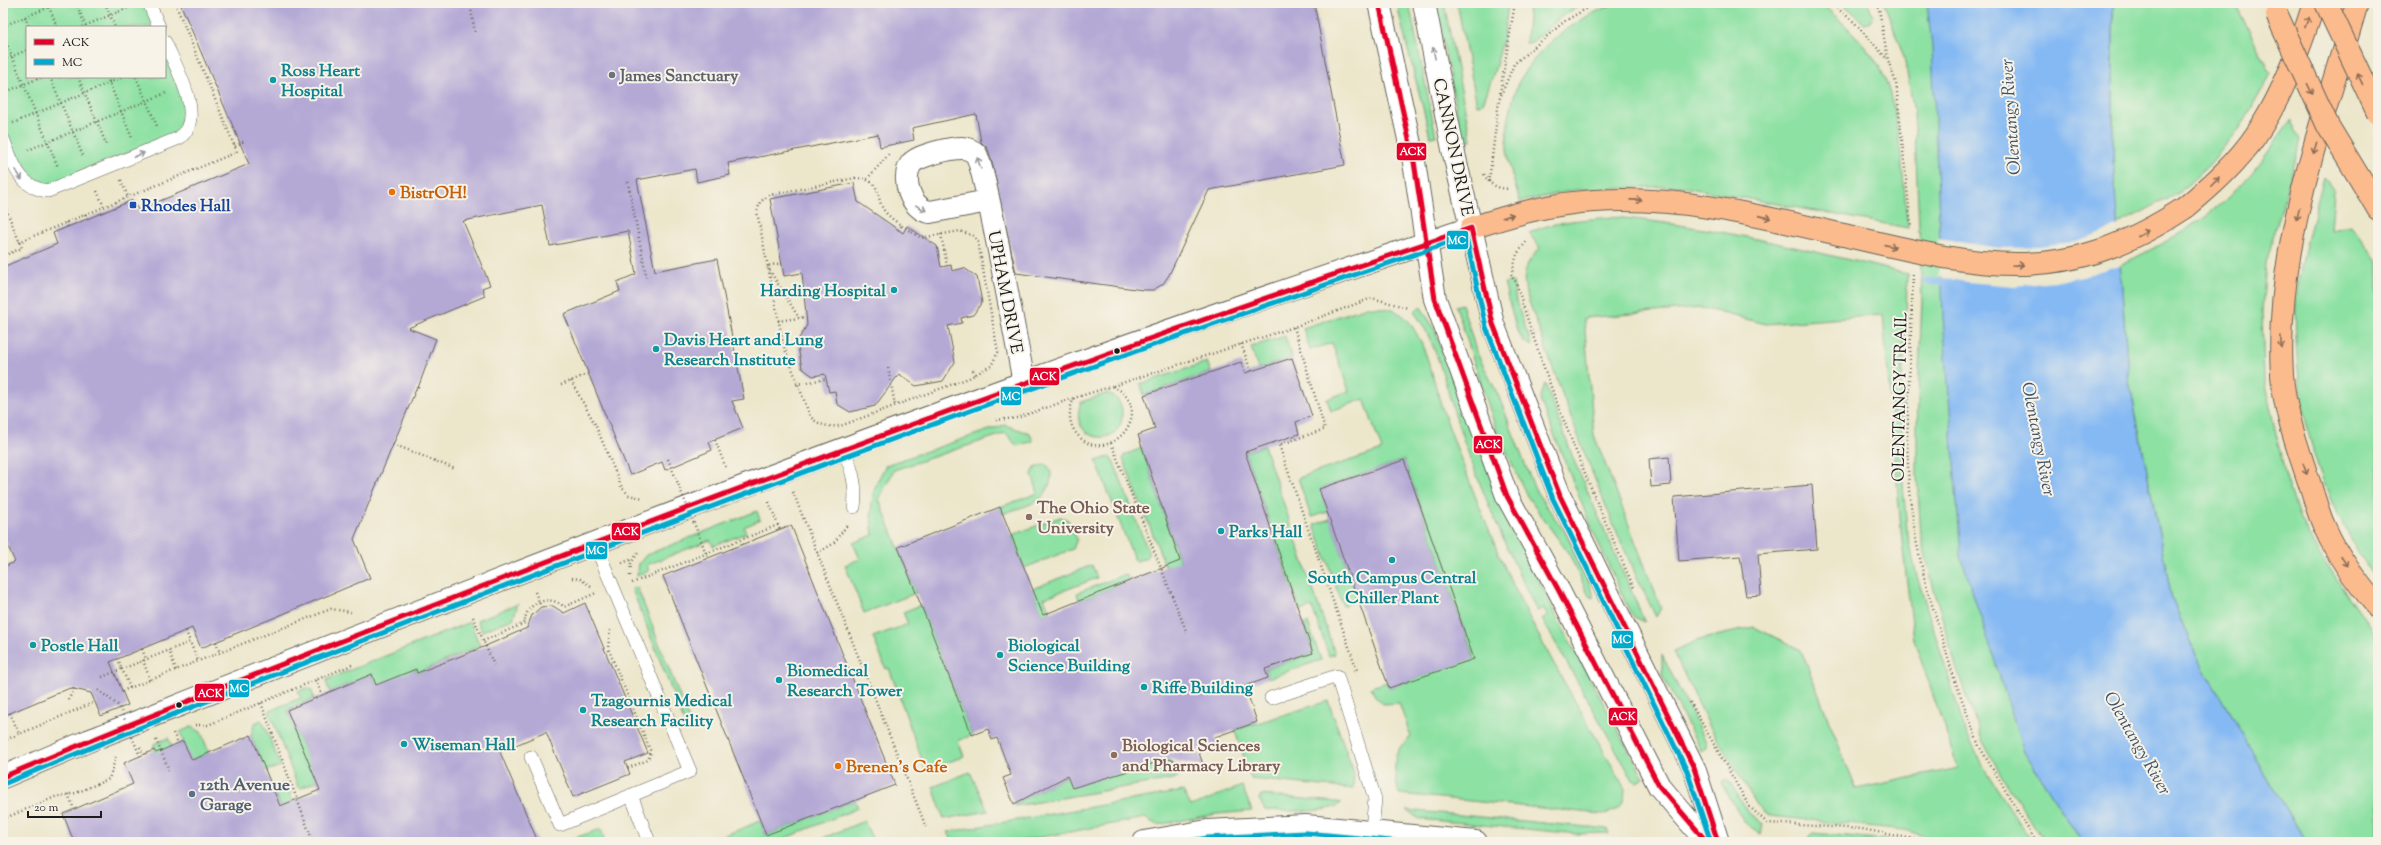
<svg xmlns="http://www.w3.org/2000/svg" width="2381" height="845" viewBox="0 0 2381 845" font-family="'Sorts Mill Goudy',serif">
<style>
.green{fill:#8ce1a3;stroke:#547e60}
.water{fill:#85b9f3;stroke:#506a88}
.pier{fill:#ece6cb}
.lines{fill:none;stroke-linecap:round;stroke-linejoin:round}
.stream{stroke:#85b9f3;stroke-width:7}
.building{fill:#b4a8d5}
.service-casing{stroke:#656359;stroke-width:14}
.minor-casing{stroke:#656359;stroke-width:24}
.tertiary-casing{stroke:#656359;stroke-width:24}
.motorway-casing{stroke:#656359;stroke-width:24}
.path{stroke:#656359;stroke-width:2.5;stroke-dasharray:1 3;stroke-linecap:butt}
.service{stroke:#fff;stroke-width:13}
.minor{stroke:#fff;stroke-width:22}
.tertiary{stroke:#fff;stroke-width:22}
.motorway{stroke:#fbbb8d;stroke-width:22}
.motorway-bridge-casing{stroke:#656359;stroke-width:24;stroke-linecap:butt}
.path-bridge{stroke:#656359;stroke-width:2.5;stroke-dasharray:1 3;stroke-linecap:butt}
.motorway-bridge{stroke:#fbbb8d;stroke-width:22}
.bus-1-casing{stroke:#f7f3e8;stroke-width:8}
.bus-2-casing{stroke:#f7f3e8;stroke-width:8}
.bus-1{stroke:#e4002b;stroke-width:5}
.bus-2{stroke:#00a9ce;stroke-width:5}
.oneway{stroke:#8c6c54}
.oneway2{stroke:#999}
.worship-dot{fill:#6b7280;stroke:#f7f3e8;stroke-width:1.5}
.culture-dot{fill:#0f9aa8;stroke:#f7f3e8;stroke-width:1.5}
.food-dot{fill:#e8710a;stroke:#f7f3e8;stroke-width:1.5}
.transit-dot{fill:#1a4fb4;stroke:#f7f3e8;stroke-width:1.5}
.bus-dot{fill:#1c1c1c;stroke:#f7f3e8;stroke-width:1.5}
.education-dot{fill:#8d6e63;stroke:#f7f3e8;stroke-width:1.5}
.service-dot{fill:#5c6f8a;stroke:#f7f3e8;stroke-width:1.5}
.labels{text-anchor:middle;stroke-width:4;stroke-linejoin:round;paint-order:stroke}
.culture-label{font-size:17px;font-weight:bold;fill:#0d838f;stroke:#f7f3e8;text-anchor:start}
.worship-label{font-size:17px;font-weight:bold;fill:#5b616d;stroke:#f7f3e8;text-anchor:start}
.street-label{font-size:17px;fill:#1c1c1c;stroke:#f7f3e8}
.food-label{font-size:17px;font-weight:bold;fill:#c56008;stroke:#f7f3e8;text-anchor:start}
.transit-label{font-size:17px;font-weight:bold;fill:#164399;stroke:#f7f3e8;text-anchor:start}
.education-label{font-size:17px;font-weight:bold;fill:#785e54;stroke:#f7f3e8;text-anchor:start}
.service-label{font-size:17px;font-weight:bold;fill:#4e5e75;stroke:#f7f3e8;text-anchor:start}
.water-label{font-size:18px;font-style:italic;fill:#415367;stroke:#f7f3e8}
.line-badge{stroke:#f7f3e8;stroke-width:1.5}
.badge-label{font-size:11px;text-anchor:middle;font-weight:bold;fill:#fff}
</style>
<rect width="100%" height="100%" fill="#f7f3e8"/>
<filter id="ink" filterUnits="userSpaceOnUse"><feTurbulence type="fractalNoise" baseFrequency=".025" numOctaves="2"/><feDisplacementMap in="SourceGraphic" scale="8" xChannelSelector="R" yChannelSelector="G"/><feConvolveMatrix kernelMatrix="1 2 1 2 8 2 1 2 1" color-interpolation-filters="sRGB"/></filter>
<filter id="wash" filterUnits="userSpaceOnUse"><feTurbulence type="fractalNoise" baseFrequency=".012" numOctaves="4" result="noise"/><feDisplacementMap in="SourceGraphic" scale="16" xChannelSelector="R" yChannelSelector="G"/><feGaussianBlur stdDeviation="0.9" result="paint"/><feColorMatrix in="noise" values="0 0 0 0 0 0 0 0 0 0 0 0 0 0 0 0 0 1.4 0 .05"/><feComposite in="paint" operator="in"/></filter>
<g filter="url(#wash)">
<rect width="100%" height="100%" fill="#ece6cb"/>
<path class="green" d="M3 3H149L159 27H27V77H165V42L183 86 186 131 36 189 3 139Z
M1397 3H1409L1436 136 1430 137C1420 92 1406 48 1397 3Z
M1435 3H1444L1471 140 1463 142Z
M1457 3H1508C1505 38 1496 70 1483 103L1477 105Z
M1529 3H1586L1565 14 1532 42 1526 43Z
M1619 3H1821C1843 23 1864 41 1879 66 1900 102 1903 185 1908 228L1679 186 1575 190 1520 202C1514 181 1505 157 1507 134 1508 120 1512 102 1516 89 1528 53 1583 12 1619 3Z
M1842 3H1868L1873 16 1870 22 1864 24 1857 16Z
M1884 3H1927L2024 752 2082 842H2045L2004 780 1982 740 1957 670 1932 582 1921 536 1917 476V427L1922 298 1914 112 1904 57Z
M2113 3H2235L2271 74 2240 128 2209 165 2180 192 2117 225 2113 160Z
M2291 121 2301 140 2266 263 2262 312 2264 380 2285 474 2299 517 2319 554 2378 639V842H2306L2196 656 2172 599 2128 375 2120 265C2162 245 2204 222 2238 188 2258 168 2274 143 2291 121Z
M2324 177 2334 191 2331 230 2351 226 2378 262V582C2328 511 2304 445 2297 358 2295 328 2294 298 2301 268 2307 237 2316 207 2324 177Z
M1613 217C1713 226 1809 250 1907 274L1906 328 1901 386 1903 484 1907 531 1916 573 1965 730 1987 773 2032 842H1942L1905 830 1770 816 1757 805 1710 727 1673 651 1699 640 1754 627 1801 650 1856 789 1958 768 1914 640 1902 542 1883 315 1766 324 1702 308 1584 318 1594 435 1661 608 1656 617C1604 512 1565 403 1526 293 1522 272 1525 264 1540 248L1529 233C1555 220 1585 220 1613 217Z
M1513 282 1516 301 1532 346 1523 341 1516 327 1504 283Z
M1462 304 1476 351 1499 397 1535 490 1567 535 1593 593V598L1589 596 1569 554 1527 496 1496 429 1456 306Z
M1420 306 1434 328 1468 425 1554 612 1644 778 1637 782 1633 780 1542 619 1548 615 1543 608 1537 611C1507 551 1480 488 1458 424 1446 389 1437 341 1414 312Z
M1367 307C1385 307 1402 309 1412 326 1428 350 1434 383 1443 411 1458 453 1475 496 1492 538 1528 625 1579 706 1625 789 1625 805 1617 813 1601 814L1399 794C1394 771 1389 752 1411 737L1399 703 1383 704 1375 696 1371 687 1387 682 1389 688 1474 658 1404 460 1320 489 1328 512 1311 517 1298 478 1382 450 1364 399 1331 411 1327 399 1349 391 1332 343 1310 350 1303 328Z
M1285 336 1292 358 1258 369 1251 347Z
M1207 362 1211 372 1144 395 1140 384Z
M1545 383 1575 463 1645 622 1634 617 1629 610 1592 529 1540 400Z
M1108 393C1117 398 1123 403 1122 415 1122 450 1066 442 1081 402Z
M1004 425 1030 433 1033 441 1017 446 1006 433 894 470 879 499 916 593 864 613 845 565 860 559 853 543 873 535C869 505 871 491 886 465Z
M1264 446 1335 654 1329 656 1312 607 1300 611 1245 452Z
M1142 448 1202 627 1191 631 1123 459 1124 455Z
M1109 457 1113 460 1148 551V557L1137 561 1134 559 1096 461Z
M1046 464C1056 473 1050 490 1040 499 1033 505 1012 510 1003 514L1000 507 1038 493 1032 474 1035 468Z
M757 511 760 520 744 527 746 533 713 546 710 540 647 565 649 571 637 576 639 564 646 555Z
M1060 517 1068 520 1077 539 1073 549 1024 568 1012 535Z
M1330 519 1358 600 1343 606 1314 525Z
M1092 565 1097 578 1044 598 1050 613 1043 615 1032 589Z
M1126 574 1129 581 1079 601 1077 593Z
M637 587 691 725 686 727 632 589Z
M518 604 513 619 482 631 477 620Z
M921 605 972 735 958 741 964 756 926 771 889 668 886 669 873 637 908 624 903 612Z
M470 622 480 646 417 673 416 669 378 689 372 674 330 692 326 682 328 679Z
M1308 623 1321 660 1268 678 1265 669 1313 653 1304 625Z
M1662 655 1706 742V748L1701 751 1662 675Z
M307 688 311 689 314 698 287 710 317 781 301 788 298 787 269 711 301 698 298 691Z
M1328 701 1354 773 1353 789 1251 779 1235 730Z
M261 720 263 722 281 766 265 771 251 735 255 723Z
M191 727 201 732 209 753 164 772 154 750V744L168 738 174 751 185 746 180 732Z
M1168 759 1178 778 1015 806 1014 804 1067 776Z
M970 772 988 811 944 819 933 787Z
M1726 780 1731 784 1749 813 1763 824 1761 834 1745 823 1721 783Z
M283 784 287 785 308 842H295L273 788Z
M1242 786 1252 811 1217 814 1157 825 1145 818 1015 842H953L948 832 1183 791 1191 806Z
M1261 795 1337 802 1341 803C1327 815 1285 810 1265 810L1259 799Z
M855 800 858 808 776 842H708L760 821 766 835Z
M1407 810 1607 829 1609 833 1578 834 1419 819Z
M864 821 874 842H814Z
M601 829 605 842H562Z
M1813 833 1902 841 1906 842H1808L1809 836Z"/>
<path class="water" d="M1927 3H2113V160L2128 375 2172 599 2196 656 2306 842H2082L2024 752 1961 556 1943 317 1932 47Z"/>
<path class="pier" d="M2119 226 2122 264 2091 274 2055 282 2014 286 1967 282 1939 277 1938 239 2001 248 2040 247 2071 243Z"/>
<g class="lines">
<path class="stream" d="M1926 281 1942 282"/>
</g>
<g id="blocks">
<path class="building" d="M180 3H1314L1345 165 1209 190 1169 275 1163 284 1153 290H1143L1016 273 992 162 988 149 981 142 976 114 912 128 914 140 880 147 878 134 728 163 730 175 697 182 695 169 637 180 655 271 717 259 744 399 732 401 743 428 709 442 712 450 665 470 662 462 630 475 564 314 620 291 617 282 636 274 628 231 550 246 542 205 463 221 490 285 482 288 485 296 408 328 436 339 418 388 417 387 354 539 370 578 201 648 192 628 110 662 128 705 101 716 91 693 70 688 3 716V567L15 562 3 535V267L57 244 53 233 87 219 133 200 138 210 249 164Z
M854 183 858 202 903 233 907 226 937 246 941 267 951 265 952 271 964 268 977 277 982 302 973 315 961 318 962 323 948 326 955 362 943 381 916 386 899 374 875 406 850 412 837 404 835 391 829 392 825 374 813 376 802 368 797 342 807 325 802 273 784 276 770 199Z
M1292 358 1312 416 1296 422 1299 434 1245 452 1313 653 1265 669 1268 678 1245 686 1257 722 1215 737 1218 744 1198 750 1204 767 1168 759 1072 788 1067 776 1014 804 1003 778 1011 775 997 738 992 740 988 729 972 735 898 547 1000 507 1043 615 1180 561 1138 435 1155 429 1144 395 1241 362 1245 373Z
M1669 457 1671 485 1651 487 1649 459Z
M1404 460 1474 659 1389 688 1319 489Z
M1812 485 1817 549 1758 554 1761 595 1746 596 1740 556 1679 561 1674 497Z
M791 525 895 785 766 835 663 576Z
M585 603 648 753 625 762 630 774 573 797 546 732 500 752 538 842H74L63 814 133 784 124 763 154 750 156 753 183 741 192 760 251 735 280 806 320 790 287 710 372 674 376 685 416 669 417 673 481 648 527 628 532 615 541 607 553 606 564 613Z"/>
</g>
</g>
<g filter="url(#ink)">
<use href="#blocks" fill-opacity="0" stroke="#656359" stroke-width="1"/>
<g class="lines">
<g class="service-casing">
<path id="service" d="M149 3 159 27
M3 139C13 163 19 188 48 191L179 138C207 118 175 66 165 42
M844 450C852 470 857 485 854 507
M1271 698 1337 676 1375 799 1371 839
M531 757 560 825 690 771 595 544
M631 795 649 842"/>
</g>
<g class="minor-casing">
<path id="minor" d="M988 201 930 212C910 209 901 178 911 164 917 155 952 148 962 148 967 148 973 151 976 154 984 162 1019 356 1024 383
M3 777 88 741C417 612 746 482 1078 363 1208 316 1340 272 1471 228
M1144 842 1207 831 1306 826 1476 842"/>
</g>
<g class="tertiary-casing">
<path id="tertiary" d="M1379 3 1414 162 1435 299 1507 496 1559 591 1659 786 1707 842
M1424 3 1454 154 1493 324 1560 496 1694 768 1718 842"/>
</g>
<g class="motorway-casing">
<path id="motorway" d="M2357 3C2323 123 2274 248 2282 374 2284 409 2296 443 2307 476 2313 493 2317 511 2325 528 2338 557 2357 583 2378 607
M2368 192 2378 209
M2186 207C2211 186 2237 163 2256 135 2281 98 2301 46 2314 3
M1471 228C1511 215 1552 203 1595 201 1683 195 1767 218 1852 237"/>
</g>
<path class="path" d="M76 3 86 27
M105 3 115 27
M470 3 475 33
M1831 3 1854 22 1887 59
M1876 3 1879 9 1888 60 1896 83 1911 226
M49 7 57 27
M25 17 29 27
M3 26 59 3
M82 27 130 7
M3 35 58 167
M3 60 27 50
M50 77 83 156
M78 77 107 146
M107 77 132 138
M136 77 157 126
M3 93 42 77
M1500 93 1515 3
M13 123 123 77
M235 146 245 141
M28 150 166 93
M1484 174C1490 185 1496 188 1509 189
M855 178C886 179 873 200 887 214 897 224 911 231 921 238L960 231 974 236 978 242 998 352 991 366 969 378 843 425C832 428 818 426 810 416L784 347 757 212 760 202 769 195Z
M867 179 889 154
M121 180 128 197
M628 182 647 280
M1489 182 1499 100 1514 64 1565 21 1596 3
M97 191 104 207
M3 202 22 248 3 256
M116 202 118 206
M85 214 87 219
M66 222 68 227
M898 230 902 225
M941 234 947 266
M19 242 237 152 175 3
M1526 242 1517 254 1511 276 1516 282C1547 387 1590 487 1634 588
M782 263 767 266 799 318
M1913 275 1907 439 1909 491 1916 540 1925 581 1954 678 1979 746 2036 842
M778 321 805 317
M1294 327 1325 429 1279 445 1357 670 1354 671
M1241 344 1251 371
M888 368 895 405
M973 370 975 375
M571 381 595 424 622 488 629 495 643 498
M796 384 826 379
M561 385 588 374
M1113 386 1294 327 1372 298 1408 308
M1113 386C1163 412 1101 474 1074 430 1068 419 1069 409 1074 398Z
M996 420 1017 418 1074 398
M715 440 726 468
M1111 443 1187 633
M393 444 455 469
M793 492 926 827
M769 502 780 530
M817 553 833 544 848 524
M622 563 633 559
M630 576 631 563 638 553
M572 578 580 579 591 586
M632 583 778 525
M535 592 541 607
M473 617 494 665
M610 630 608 648 651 752 648 760 628 768
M186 631 190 642
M483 641 525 623C524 603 550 593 564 607L596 593
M216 642 220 653
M142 649 146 659
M169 650 176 670
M143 660 150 680
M102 677 122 669 118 659
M316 680 322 695
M130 688 122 669 190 642 198 661
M122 691 331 609 351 612
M68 700 74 690 73 686
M1690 702 1749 806 1767 823 1862 829 1929 842
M261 703 313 842
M10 713 19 734
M195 725H208L354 664
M173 733 178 743
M156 740 169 770
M3 741 95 702
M140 747 143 754
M68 794 74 809
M3 819 55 797 76 793 109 779 116 757
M3 834 6 842"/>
<use href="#service" class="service"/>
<use href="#minor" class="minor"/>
<use href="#tertiary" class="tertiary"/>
<use href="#motorway" class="motorway"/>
<g class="motorway-bridge-casing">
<path id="motorway-bridge" d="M2326 3 2378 113
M2277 15 2328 126 2368 192
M1852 237C1985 268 2064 288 2186 207"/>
</g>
<path class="path-bridge" d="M668 459 708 558
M98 690 119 706 140 756"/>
<use href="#motorway-bridge" class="motorway-bridge"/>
<g class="bus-1-casing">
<path id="bus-1" d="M1379 3 1414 162 1435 299 1507 496 1559 591 1659 786 1707 842
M3 777C163 709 325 648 486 585 812 459 1140 339 1471 228L1493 324 1560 496 1694 768 1718 842"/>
</g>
<g class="bus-2-casing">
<path id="bus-2" d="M6 783C164 716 326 655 486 593 811 467 1136 348 1466 237L1486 327 1553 499 1687 771 1711 842
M1185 842 1208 838 1306 833 1401 842"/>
</g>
<use href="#bus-1" class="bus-1"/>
<use href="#bus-2" class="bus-2"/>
</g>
<defs><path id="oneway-shaft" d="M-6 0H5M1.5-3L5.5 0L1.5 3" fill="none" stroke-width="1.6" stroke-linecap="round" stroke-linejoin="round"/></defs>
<g class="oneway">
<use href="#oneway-shaft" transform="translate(2307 22) rotate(-69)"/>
<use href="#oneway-shaft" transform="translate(2360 79) rotate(-115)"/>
<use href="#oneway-shaft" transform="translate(2310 89) rotate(64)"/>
<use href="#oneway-shaft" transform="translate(2315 148) rotate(106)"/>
<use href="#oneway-shaft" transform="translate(2215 181) rotate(-45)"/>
<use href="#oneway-shaft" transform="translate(1636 200) rotate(1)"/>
<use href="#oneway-shaft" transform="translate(2298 214) rotate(104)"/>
<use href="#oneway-shaft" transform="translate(1508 216) rotate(-16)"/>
<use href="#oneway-shaft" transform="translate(1765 217) rotate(13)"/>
<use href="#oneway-shaft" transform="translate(2143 233) rotate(-27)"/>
<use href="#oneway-shaft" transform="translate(1890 246) rotate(13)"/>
<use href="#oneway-shaft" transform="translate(2018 265) rotate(-2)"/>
<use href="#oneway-shaft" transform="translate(2281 342) rotate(89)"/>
<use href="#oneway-shaft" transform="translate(2305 469) rotate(71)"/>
<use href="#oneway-shaft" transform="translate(2344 561) rotate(60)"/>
</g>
<g class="oneway2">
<use href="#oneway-shaft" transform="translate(1434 53) rotate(-101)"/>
<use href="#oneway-shaft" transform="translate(139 155) rotate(-23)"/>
<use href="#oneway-shaft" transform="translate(979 163) rotate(-107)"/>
<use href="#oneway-shaft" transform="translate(19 175) rotate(59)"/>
<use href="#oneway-shaft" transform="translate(921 208) rotate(28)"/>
</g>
</g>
<circle class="worship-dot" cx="612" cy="75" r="4"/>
<g class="culture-dot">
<circle cx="273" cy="80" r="4"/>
<circle cx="894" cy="290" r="4"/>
<circle cx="656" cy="349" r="4"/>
<circle cx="1221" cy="531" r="4"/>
<circle cx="1392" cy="560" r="4"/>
<circle cx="33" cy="645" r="4"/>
<circle cx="1000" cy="655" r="4"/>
<circle cx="779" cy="680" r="4"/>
<circle cx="1144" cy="687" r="4"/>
<circle cx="583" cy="710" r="4"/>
<circle cx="404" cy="744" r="4"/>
</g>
<g class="food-dot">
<circle cx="392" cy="192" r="4"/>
<circle cx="838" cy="766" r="4"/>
</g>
<rect class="transit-dot" x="129" y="201" width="8" height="8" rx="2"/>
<g class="bus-dot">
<circle cx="1117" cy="351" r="3.5"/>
<circle cx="179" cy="705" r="3.5"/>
</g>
<g class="education-dot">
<circle cx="1029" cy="517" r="4"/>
<circle cx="1114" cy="755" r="4"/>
</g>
<circle class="service-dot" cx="192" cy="794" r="4"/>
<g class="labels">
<g class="culture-label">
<text x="281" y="76">Ross Heart<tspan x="281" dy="20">Hospital</tspan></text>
<text x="886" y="296" text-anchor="end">Harding Hospital</text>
<text x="664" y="345">Davis Heart and Lung<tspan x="664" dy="20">Research Institute</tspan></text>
<text x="1229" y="537">Parks Hall</text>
<text x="1392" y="583" text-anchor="middle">South Campus Central<tspan x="1392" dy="20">Chiller Plant</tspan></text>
<text x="41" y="651">Postle Hall</text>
<text x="1008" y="651">Biological<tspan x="1008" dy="20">Science Building</tspan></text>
<text x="787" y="676">Biomedical<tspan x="787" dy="20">Research Tower</tspan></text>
<text x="1152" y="693">Riffe Building</text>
<text x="591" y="706">Tzagournis Medical<tspan x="591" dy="20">Research Facility</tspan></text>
<text x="412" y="750">Wiseman Hall</text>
</g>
<g class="worship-label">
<text x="620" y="81">James Sanctuary</text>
</g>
<g class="street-label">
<text transform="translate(1454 147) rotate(78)" y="6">CANNON DRIVE</text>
<text transform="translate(1006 292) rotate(79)" y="6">UPHAM DRIVE</text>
<text transform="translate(1899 397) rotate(-89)" y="6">OLENTANGY TRAIL</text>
</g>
<g class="food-label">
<text x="400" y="198">BistrOH!</text>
<text x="846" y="772">Brenen’s Cafe</text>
</g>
<g class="transit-label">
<text x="141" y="211">Rhodes Hall</text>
</g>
<g class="education-label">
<text x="1037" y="513">The Ohio State<tspan x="1037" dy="20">University</tspan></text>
<text x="1122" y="751">Biological Sciences<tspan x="1122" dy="20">and Pharmacy Library</tspan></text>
</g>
<g class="service-label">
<text x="200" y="790">12th Avenue<tspan x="200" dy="20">Garage</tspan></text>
</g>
<g class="water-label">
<text transform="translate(2010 117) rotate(-94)" y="6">Olentangy River</text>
<text transform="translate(2039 439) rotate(79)" y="6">Olentangy River</text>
<text transform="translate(2138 743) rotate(60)" y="6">Olentangy River</text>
</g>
</g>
<g class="line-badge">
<rect x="1396" y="142" width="31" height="19" rx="4" fill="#e4002b"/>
<rect x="1446" y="230" width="23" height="20" rx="4" fill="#00a9ce"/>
<rect x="1029" y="367" width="31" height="19" rx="4" fill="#e4002b"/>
<rect x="1000" y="386" width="22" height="20" rx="4" fill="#00a9ce"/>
<rect x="1473" y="435" width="30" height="19" rx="4" fill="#e4002b"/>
<rect x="611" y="522" width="30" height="19" rx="4" fill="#e4002b"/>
<rect x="585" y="541" width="23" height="19" rx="4" fill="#00a9ce"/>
<rect x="1611" y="630" width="23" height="19" rx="4" fill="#00a9ce"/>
<rect x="228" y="679" width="22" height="19" rx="4" fill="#00a9ce"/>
<rect x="194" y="683" width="31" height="19" rx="4" fill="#e4002b"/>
<rect x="1608" y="707" width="30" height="19" rx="4" fill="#e4002b"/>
</g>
<g class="badge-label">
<text x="1412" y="155">ACK</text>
<text x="1457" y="244">MC</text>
<text x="1044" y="380">ACK</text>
<text x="1011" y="400">MC</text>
<text x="1488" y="448">ACK</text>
<text x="626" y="535">ACK</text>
<text x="596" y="554">MC</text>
<text x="1622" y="643">MC</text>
<text x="239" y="692">MC</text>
<text x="210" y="697">ACK</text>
<text x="1623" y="720">ACK</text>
</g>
<rect width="2381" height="845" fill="none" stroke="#f7f3e8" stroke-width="16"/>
<rect x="26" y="26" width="140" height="52" fill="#f7f3e8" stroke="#9f9d96"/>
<rect x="34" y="39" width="20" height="6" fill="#e4002b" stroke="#9f9d96"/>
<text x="62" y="46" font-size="12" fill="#1c1c1c">ACK</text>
<rect x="34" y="59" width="20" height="6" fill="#00a9ce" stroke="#9f9d96"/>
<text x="62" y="66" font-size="12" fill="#1c1c1c">MC</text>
<path d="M28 811v6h73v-6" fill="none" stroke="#1c1c1c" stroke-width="2"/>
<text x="34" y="811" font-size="12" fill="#1c1c1c" stroke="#f7f3e8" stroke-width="3" paint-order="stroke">20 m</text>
</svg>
